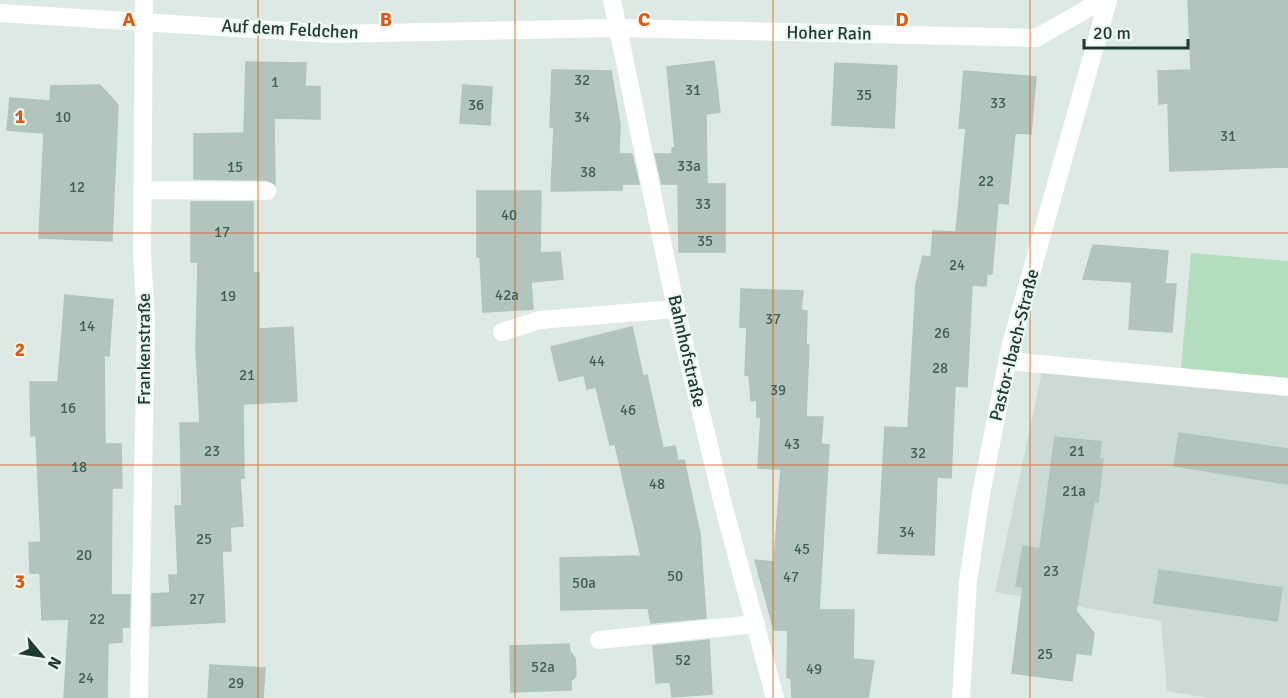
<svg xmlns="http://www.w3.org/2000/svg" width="1288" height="698" viewBox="0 0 1288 698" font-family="Signika,sans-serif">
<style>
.built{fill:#cbdad3}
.green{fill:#b3debe}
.building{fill:#b2c5bd;stroke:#afc4bb;stroke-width:1.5}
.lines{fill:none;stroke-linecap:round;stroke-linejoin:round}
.minor{stroke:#fff;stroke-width:18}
.grid{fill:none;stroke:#de580e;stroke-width:1.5;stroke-opacity:0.55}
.labels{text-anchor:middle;stroke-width:4.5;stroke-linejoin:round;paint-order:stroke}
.number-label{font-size:15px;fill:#425e55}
.street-label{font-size:18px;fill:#1d3b32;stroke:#edf7f2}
.grid-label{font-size:20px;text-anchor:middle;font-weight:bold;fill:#de580e;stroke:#edf7f2;stroke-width:4.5;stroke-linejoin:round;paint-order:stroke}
</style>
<rect width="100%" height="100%" fill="#ddeae4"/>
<path class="built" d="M1045 358 1288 395V698H1209L1167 691 1161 621 995 592Z"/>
<path class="green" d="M1191 253 1288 261V395L1180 380Z"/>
<path class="building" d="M1188 0H1288V167L1170 171 1168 103 1159 104 1158 71 1191 70Z
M714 61 720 112 706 114 707 184H725V252H679L678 184H662L655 154H672V148H675L667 67Z
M246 62 306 63 305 86 320 87V119L274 118 275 184 267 180 194 179V134L244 133Z
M835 63 897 66 894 128 832 125Z
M552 70 611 71 620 124 619 154H632L639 184H622V190L551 191 554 128 550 127Z
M964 71 1036 77 1031 134 1015 133 1008 204 998 203 992 274H987L986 286 972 285 967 387 955 386 951 478 937 477 934 555 878 553 885 427 908 428 916 284 923 256 931 257 933 231 956 232 966 128H959Z
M100 85 118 105 112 241 39 238 44 133 7 130 10 98 50 101 51 86Z
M463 85 492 87 490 125 460 123Z
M477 191H541L540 253 560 252 563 279 531 282 533 309 483 312 480 257H477Z
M191 202H253V273H259V329L293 327 297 401 243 404 244 478H240L243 526 230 527 231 551H222L225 622 152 626V594L170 593 169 575H178L175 506H182L180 423H200L196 349 198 262H191Z
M1093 245 1168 251 1165 284H1176L1172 332 1129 329 1132 282 1083 279Z
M741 289 803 291 801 310 807 311 806 345H809L806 417H823L821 444 829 445 819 610H854L853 659 874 661 868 698H792L791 678H787L788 630H774L755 560 774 562 781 469 758 468 761 417H757V400L751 401 749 375H745L747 327H740Z
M65 295 113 300 109 356 104 355 105 444H121L122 488H112L111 595H130L129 627H122V642L108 643 107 698H64L69 619 42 620 40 573H30L29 543 41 542 36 435 31 436 30 382H58Z
M632 327 643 376 647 375 663 448 675 446 678 461 684 460 700 534 706 618 651 623 648 608 561 610 560 558 641 556 615 444 610 445 596 387 587 389 584 375 559 381 551 347Z
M1179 433 1288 449V484L1174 466Z
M1055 437 1101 442 1099 459H1103L1098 502H1094L1076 611 1094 633 1091 655 1076 653 1072 681 1012 673 1023 587 1016 586 1023 546 1040 549Z
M1159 570 1282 588 1277 621 1154 603Z
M709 640 712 694 672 697 670 682 656 683 653 646Z
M569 644 570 652 575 658 576 676 571 681V690L511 692 510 646Z
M210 665 265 668 263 698H208Z"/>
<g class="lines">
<path class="minor" d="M612 0 676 309 723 504 775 698
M0 13 333 34 617 28 1036 38 1103 0
M143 190 267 191
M502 332 540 320 676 309
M1008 361 1288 387
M599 640 756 624
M139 698 146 320 142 255 144 0
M961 698 968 582 981 494 1010 348 1108 0"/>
</g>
<path class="grid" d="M258 0V698M515 0V698M773 0V698M1030 0V698M0 233H1288M0 465H1288"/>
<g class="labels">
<g class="number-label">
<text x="582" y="85">32</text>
<text x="275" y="87">1</text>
<text x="693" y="95">31</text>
<text x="864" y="100">35</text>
<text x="998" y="108">33</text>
<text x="476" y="110">36</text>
<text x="63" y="122">10</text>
<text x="582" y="122">34</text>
<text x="1228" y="141">31</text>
<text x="689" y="171">33a</text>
<text x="235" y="172">15</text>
<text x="588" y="177">38</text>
<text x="986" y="186">22</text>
<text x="77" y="192">12</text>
<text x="703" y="209">33</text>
<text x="509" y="220">40</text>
<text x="222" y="237">17</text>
<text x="705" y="246">35</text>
<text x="957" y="270">24</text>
<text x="507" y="300">42a</text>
<text x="228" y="301">19</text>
<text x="773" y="324">37</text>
<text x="87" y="331">14</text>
<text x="942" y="338">26</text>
<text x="597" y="366">44</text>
<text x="940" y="373">28</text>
<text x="247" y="380">21</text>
<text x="778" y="395">39</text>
<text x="68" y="413">16</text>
<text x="628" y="415">46</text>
<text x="792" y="449">43</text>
<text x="212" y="456">23</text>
<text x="1077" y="456">21</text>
<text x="918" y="458">32</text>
<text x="79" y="472">18</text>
<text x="657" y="489">48</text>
<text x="1074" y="496">21a</text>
<text x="907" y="537">34</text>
<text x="204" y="544">25</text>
<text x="802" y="554">45</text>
<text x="84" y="560">20</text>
<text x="1051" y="576">23</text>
<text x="675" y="581">50</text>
<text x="791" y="582">47</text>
<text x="584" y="588">50a</text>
<text x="197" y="604">27</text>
<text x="97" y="624">22</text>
<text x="1045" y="659">25</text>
<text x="683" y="665">52</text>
<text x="543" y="672">52a</text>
<text x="814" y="674">49</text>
<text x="86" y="683">24</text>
<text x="236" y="688">29</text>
</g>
<g class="street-label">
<text transform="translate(290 29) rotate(3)" y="6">Auf dem Feldchen</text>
<text transform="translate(829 33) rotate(1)" y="6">Hoher Rain</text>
<text transform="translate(1014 345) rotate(-76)" y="6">Pastor-Ibach-Straße</text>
<text transform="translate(144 349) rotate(-90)" y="6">Frankenstraße</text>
<text transform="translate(687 351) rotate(77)" y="6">Bahnhofstraße</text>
</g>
</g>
<g class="grid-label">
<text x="129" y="26">A</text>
<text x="386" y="26">B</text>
<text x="644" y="26">C</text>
<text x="902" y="26">D</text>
<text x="20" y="123">1</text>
<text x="20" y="356">2</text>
<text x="20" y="588">3</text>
</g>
<g transform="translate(42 656) rotate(119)" stroke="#edf7f2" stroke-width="4.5" paint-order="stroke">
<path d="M0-4.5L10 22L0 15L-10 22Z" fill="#1d3b32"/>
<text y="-9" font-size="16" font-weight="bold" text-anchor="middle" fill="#1d3b32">N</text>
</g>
<path d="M1084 39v9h104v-9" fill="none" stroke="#1d3b32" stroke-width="3"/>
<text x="1093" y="39" font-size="18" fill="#1d3b32" stroke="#edf7f2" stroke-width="4.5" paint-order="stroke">20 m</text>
</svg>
